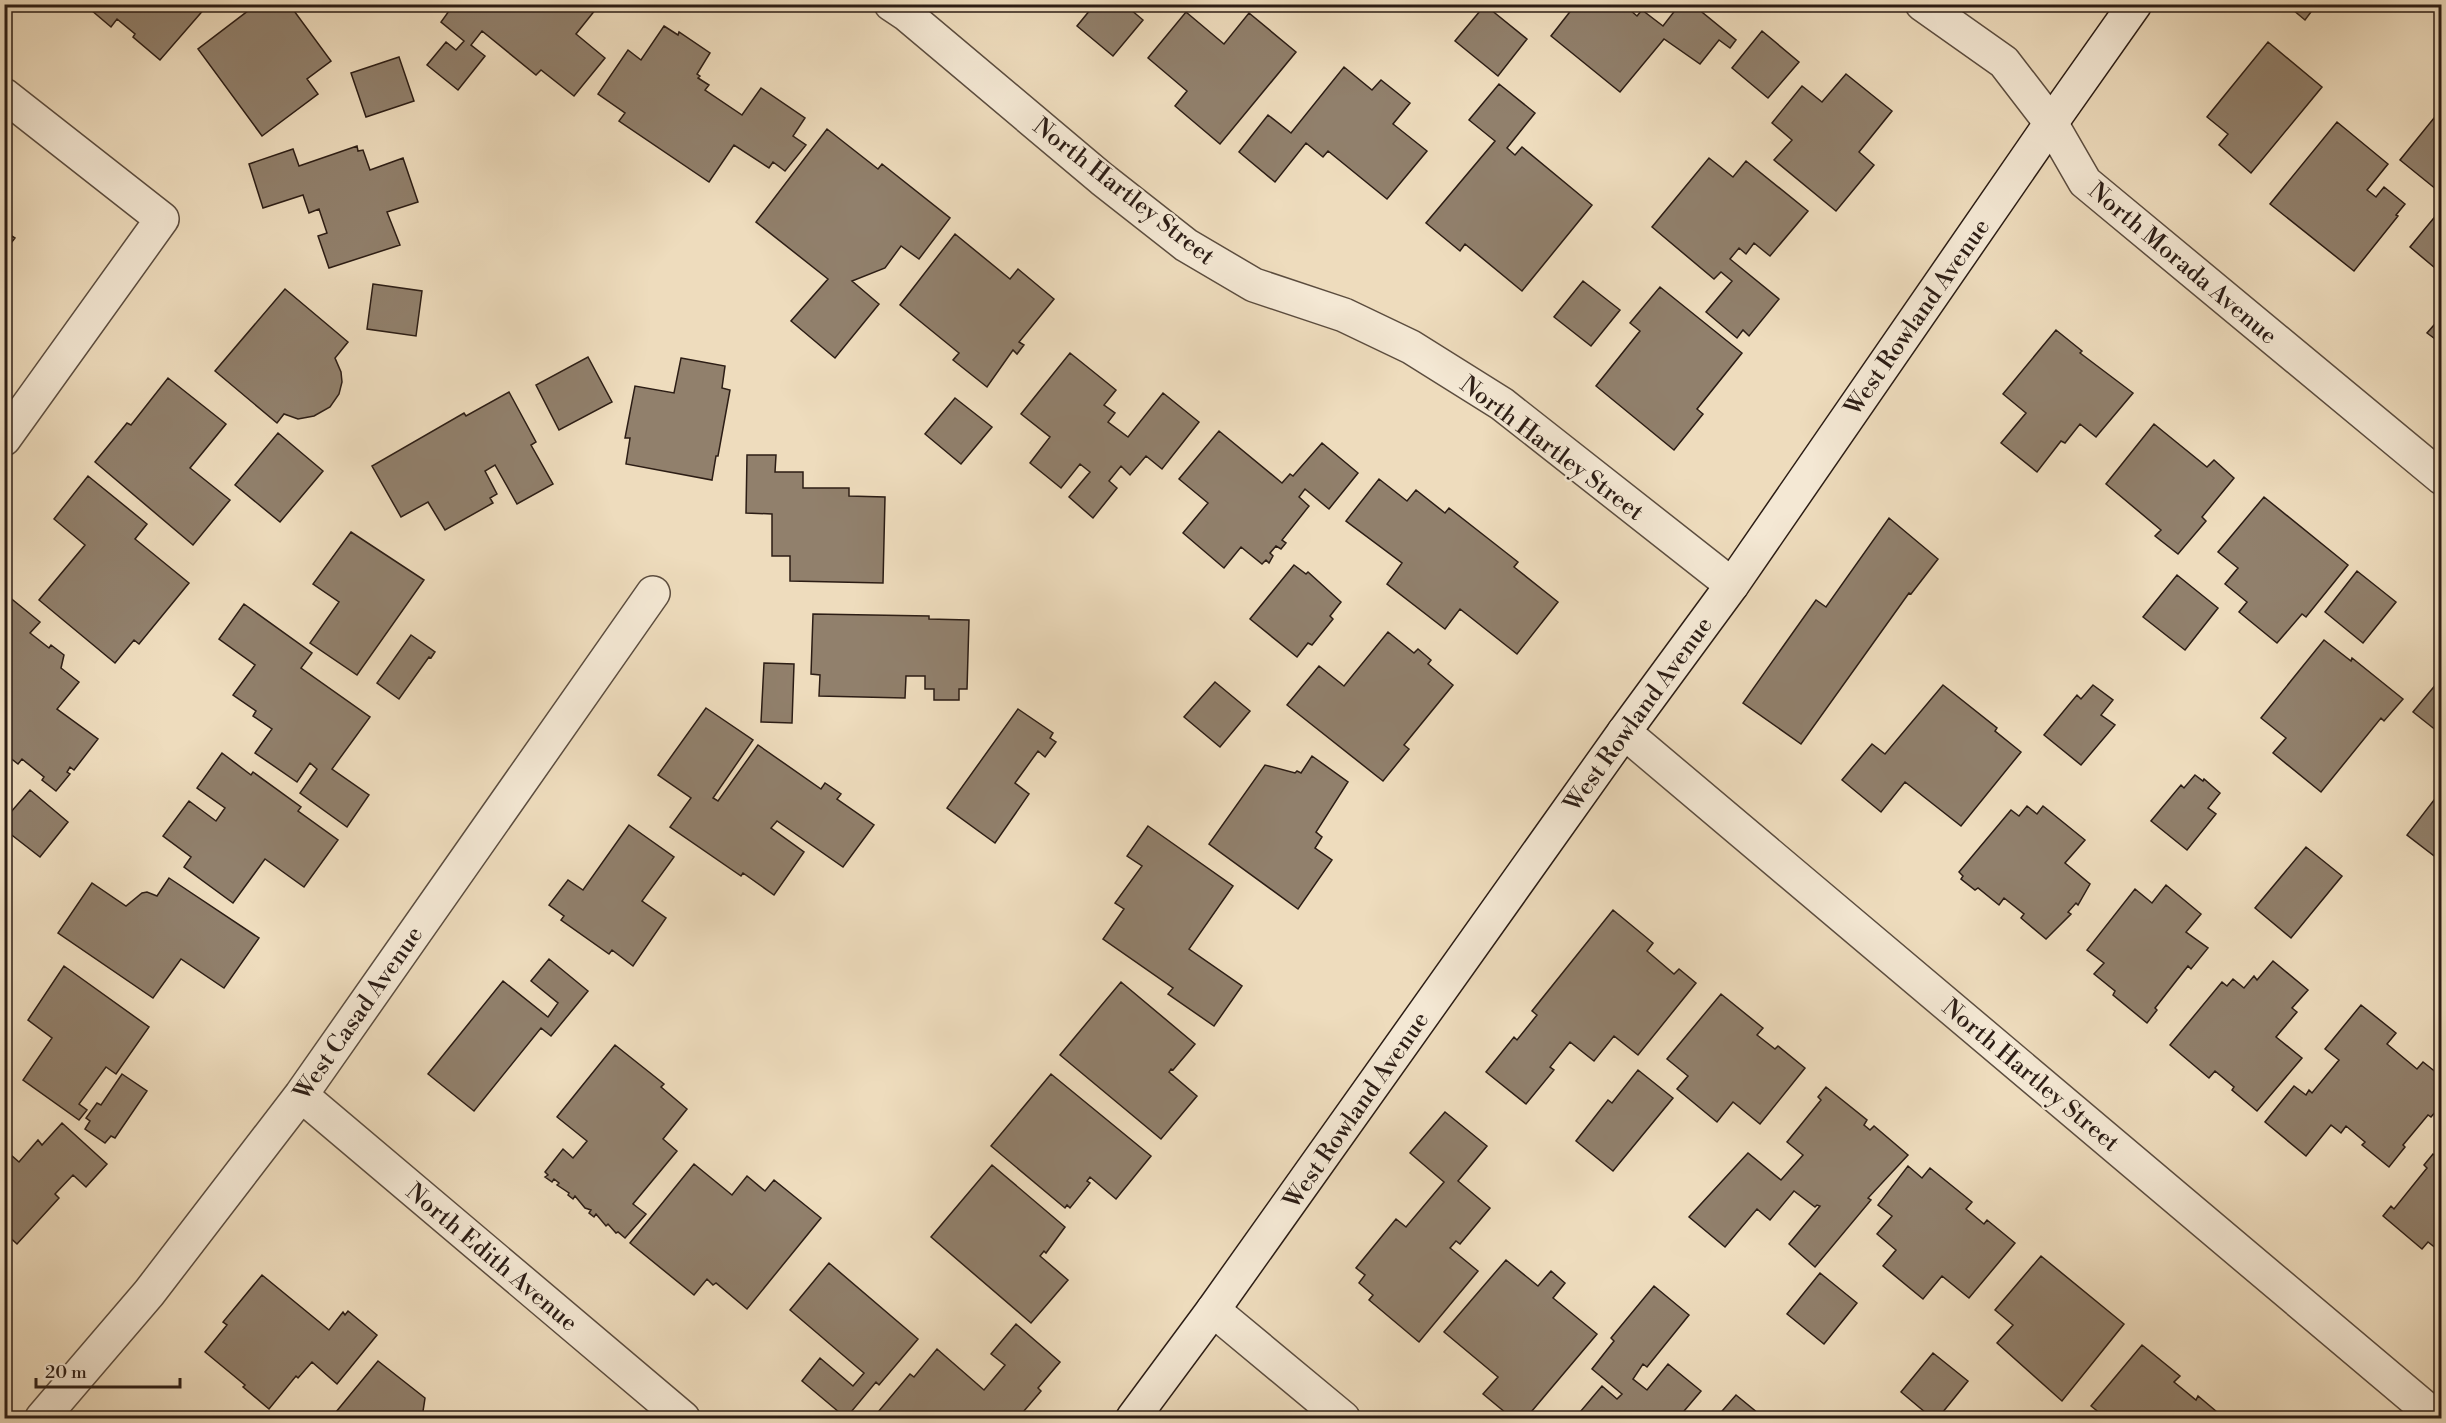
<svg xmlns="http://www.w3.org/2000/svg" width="2446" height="1423" viewBox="0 0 2446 1423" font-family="'Libre Bodoni',serif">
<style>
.building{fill:#91806c;stroke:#2c1d15;stroke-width:1.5}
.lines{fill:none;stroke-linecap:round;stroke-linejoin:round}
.street-casing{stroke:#5c4d3f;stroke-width:36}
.secondary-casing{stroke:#2c1d15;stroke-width:36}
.street{stroke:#f4e8d4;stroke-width:33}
.secondary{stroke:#f4e8d4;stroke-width:33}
.labels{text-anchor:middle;stroke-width:5;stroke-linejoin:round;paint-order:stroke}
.street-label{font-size:24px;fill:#2c1d15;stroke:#f4e8d4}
</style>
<rect width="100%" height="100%" fill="#eedcbd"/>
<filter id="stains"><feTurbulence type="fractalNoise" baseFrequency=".00333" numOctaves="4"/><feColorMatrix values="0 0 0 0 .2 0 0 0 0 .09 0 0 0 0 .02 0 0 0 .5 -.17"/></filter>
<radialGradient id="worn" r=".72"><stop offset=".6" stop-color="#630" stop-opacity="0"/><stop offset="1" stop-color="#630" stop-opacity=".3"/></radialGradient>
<path class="building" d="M84 4H203L206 7 160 60 133 37 135 34 117 19 111 27Z
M257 4H289L331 61 307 79 318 94 262 136 198 49Z
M454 4H600L576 34 605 58 574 96 541 70 536 75 482 31 471 45 485 56 458 90 427 65 446 42 456 50 464 41 441 22Z
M1095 4H1124L1143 20 1113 56 1077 26Z
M1576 4H1623L1637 16 1642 10 1663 26 1680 4H1692L1736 40 1730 48 1719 40 1700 64 1664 39 1620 92 1551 36Z
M2286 4H2317L2305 20Z
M2429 4H2442V14Z
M1485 5 1527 39 1498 76 1455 41Z
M1186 12 1224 44 1249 13 1296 52 1220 144 1175 106 1187 91 1148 58Z
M664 26 678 35 679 32 710 53 697 74 700 76 698 78 709 85 705 90 742 115 761 88 805 118 793 136 806 145 785 171 773 162 769 168 734 145 709 182 619 121 625 113 598 94 628 50 641 60Z
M1762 31 1799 62 1768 98 1732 68Z
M2268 42 2322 87 2251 173 2219 145 2228 134 2207 117Z
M399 57 414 101 366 117 351 73Z
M1344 67 1372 90 1381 80 1410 103 1393 124 1427 151 1387 199 1328 151 1323 157 1306 143 1275 182 1239 152 1268 115 1291 133Z
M1846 74 1892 111 1859 152 1874 165 1836 211 1774 160 1792 140 1772 123 1802 86 1822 102Z
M1499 84 1535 113 1507 148 1515 155 1522 147 1592 205 1522 291 1465 244 1460 251 1426 223 1495 141 1469 120Z
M2434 118 2442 125V194L2400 160Z
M2337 122 2388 164 2367 190 2376 197 2384 187 2405 204 2396 215 2398 216 2354 271 2270 204Z
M827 129 878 169 882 164 950 218 919 259 901 246 885 268 852 281 879 304 835 358 791 321 828 279 756 222Z
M357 146 358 151 363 150 370 170 403 158 418 202 387 212 400 245 329 268 318 236 327 233 319 209 309 213 303 195 263 208 249 164 293 149 299 166Z
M1709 158 1733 177 1746 161 1808 211 1770 256 1754 243 1746 254 1739 248 1730 259 1779 299 1749 336 1743 330 1737 338 1706 312 1732 281 1721 272 1714 279 1652 227Z
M2442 208V265L2439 263 2435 268 2410 247Z
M4 231 15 238 4 252Z
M955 234 1010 279 1018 269 1054 299 1019 342 1024 345 1017 354 1013 350 987 387 953 360 959 353 900 305Z
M1583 281 1620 310 1591 346 1554 317Z
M373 284 422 291 416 336 367 329Z
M1660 287 1742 353 1697 409 1703 414 1674 450 1596 386 1640 331 1630 323Z
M285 289 348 342 335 358 341 372 342 382 339 394 330 407 314 416 298 419 284 414 277 423 215 371Z
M2442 316V344L2427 333Z
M2056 330 2082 351 2080 353 2133 393 2096 437 2080 424 2065 443 2061 441 2037 472 2001 443 2026 413 2003 394Z
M1070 353 1116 390 1104 405 1115 413 1108 422 1128 437 1163 393 1199 422 1162 469 1146 456 1130 475 1121 466 1109 481 1117 488 1093 518 1069 497 1090 472 1080 464 1061 488 1030 463 1050 437 1021 414Z
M588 357 612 402 559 430 536 385Z
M681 358 725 366 722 388 730 390 718 456H716L712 480 626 464 630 438H625L635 386 674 393Z
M168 378 226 424 190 468 230 500 193 545 95 462 127 423 131 425Z
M509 392 536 442 531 445 553 484 517 504 495 465 485 471 497 494 490 498 493 503 445 530 428 502 401 517 372 466 464 413 466 416Z
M955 398 992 427 961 464 925 434Z
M2154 424 2207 467 2214 460 2234 478 2202 517 2206 521 2178 554 2155 536 2161 530 2106 484Z
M1219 431 1282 483 1290 474 1293 476 1322 443 1358 473 1329 509 1305 489 1299 497 1309 506 1282 540 1286 543 1281 549 1276 546 1270 553 1273 556 1269 563 1266 560 1262 564 1241 547 1224 568 1183 533 1208 503 1179 479Z
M278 433 323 471 280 522 235 485Z
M747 455H776L775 472H803V488H849V496L885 497 883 583 790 581V556H772V514L746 513Z
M88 476 147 524 135 539 189 583 139 644 134 640 115 663 39 600 85 545 54 519Z
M1379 479 1407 501 1416 490 1445 513 1449 508 1518 562 1514 567 1558 602 1517 654 1460 609 1445 629 1387 584 1402 563 1346 521Z
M2264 497 2348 565 2306 617 2302 614 2277 643 2239 612 2247 602 2225 584 2238 568 2218 552Z
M1889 518 1938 559 1911 594 1909 593 1801 744 1743 703 1816 600 1826 607Z
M351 532 424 580 357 675 310 643 339 602 313 584Z
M1294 565 1306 574 1308 572 1341 602 1330 616 1333 619 1312 645 1308 643 1297 657 1250 619Z
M2357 571 2396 602 2363 643 2325 612Z
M2177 575 2218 608 2185 650 2143 617Z
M8 596 40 622 30 633 49 648 51 645 64 655 61 668 79 682 57 709 98 739 74 770 70 767 67 772 70 774 56 791 42 780 44 777 22 759 18 764 4 753 6 661 4 601Z
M244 604 312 653 301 668 370 717 332 769 369 795 347 827 300 793 317 769 310 763 297 782 255 753 272 729 253 716 256 711 233 695 255 665 219 639Z
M813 614 929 616V619L969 620 967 689H959V700H934V689H925V676H906L905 698 819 696 820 675 811 674Z
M1388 632 1414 653 1418 649 1431 660 1428 664 1453 685 1404 745 1409 749 1383 781 1287 705 1319 666 1344 686Z
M411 635 435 652 431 658 429 657 399 699 377 683Z
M2324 640 2351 661 2352 658 2403 699 2384 721 2381 718 2321 792 2273 753 2286 738 2261 718Z
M764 663 794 664 792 723 761 722Z
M2442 677V735L2413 712Z
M1215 682 1250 711 1220 747 1184 717Z
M1943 685 1997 728 1995 731 2021 752 1961 826 1905 782 1881 812 1842 780 1872 744 1885 754Z
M2093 685 2113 700 2101 715 2115 725 2081 765 2044 735 2077 695 2081 699Z
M706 708 753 740 713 798 718 801 758 745 821 789 825 783 841 794 837 799 874 825 843 867 777 821 771 828 804 852 774 895 743 873 741 876 670 827 691 798 658 775Z
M1018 709 1053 733 1050 738 1056 742 1045 757 1038 751 1015 783 1029 794 995 843 947 808Z
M222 753 251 775 253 772 301 807 298 811 338 840 304 887 265 859 233 903 184 867 191 857 163 836 189 801 216 821 225 808 197 788Z
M1312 756 1348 782 1316 832 1322 837 1315 848 1332 860 1298 909 1209 844 1265 765 1295 773 1297 771 1301 773Z
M2195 775 2203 781 2204 779 2220 793 2208 808 2216 814 2187 850 2151 821 2181 785 2184 788Z
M30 790 68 822 40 857 4 829V820Z
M2441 791H2442V862L2407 835Z
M2027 806 2037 814 2043 806 2085 840 2065 863 2090 884 2078 905 2076 903 2068 912 2071 914 2046 939 2021 918 2024 914 2004 898 1999 905 1978 888 1975 890 1961 879 1963 876 1959 872 2011 810 2019 816Z
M629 825 674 857 642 901 666 918 633 966 612 950 609 954 561 920 564 916 549 905 568 880 583 890Z
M1148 826 1233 886 1189 949 1242 986 1214 1026 1168 994 1173 988 1103 939 1124 909 1115 903 1142 866 1127 856Z
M2306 847 2342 876 2291 938 2255 908Z
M169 878 259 938 224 988 181 959 153 998 58 933 92 883 126 906 142 893 147 892 157 896Z
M2166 885 2201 914 2186 932 2208 948 2191 969 2188 966 2155 1008 2157 1010 2147 1023 2113 995 2115 991 2094 974 2104 963 2087 950 2135 889 2152 903Z
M1613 910 1653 943 1647 951 1674 974 1679 969 1696 983 1638 1055 1614 1036 1594 1061 1570 1042 1550 1067 1554 1070 1526 1104 1486 1072 1514 1037 1517 1040 1537 1015 1532 1011Z
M549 959 588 991 551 1036 541 1028 474 1111 428 1074 503 981 548 1017 558 1003 531 981Z
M2273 961 2308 990 2292 1008 2297 1012 2276 1037 2302 1058 2257 1111 2232 1090 2234 1087 2215 1071 2209 1078 2170 1045 2222 982 2227 986 2233 979 2244 988 2254 976 2257 980Z
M64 966 149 1027 116 1074 106 1067 79 1104 87 1110 79 1120 23 1080 52 1038 28 1020Z
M1121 982 1195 1044 1173 1070 1171 1069 1169 1072 1197 1096 1161 1139 1060 1055Z
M1721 994 1763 1028 1757 1035 1775 1049 1778 1046 1805 1068 1760 1124 1733 1102 1717 1122 1677 1089 1688 1076 1667 1059Z
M2361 1005 2396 1033 2387 1044 2417 1069 2423 1062 2442 1077V1104L2431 1117 2428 1115 2403 1145 2405 1147 2389 1167 2362 1145 2365 1142 2346 1126 2341 1133 2331 1125 2306 1156 2265 1122 2294 1086 2306 1095 2309 1090 2312 1093 2339 1060 2325 1049Z
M615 1045 664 1084 661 1087 687 1109 663 1139 677 1151 633 1204 646 1214 625 1238 618 1232 616 1233 608 1224 606 1226 596 1214 594 1217 589 1213 591 1210 585 1208 575 1196 573 1199 568 1195 569 1193 557 1185 559 1183 554 1179 552 1182 545 1177 548 1175 545 1172 563 1149 573 1158 587 1141 557 1117Z
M1638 1070 1673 1098 1613 1171 1576 1141 1608 1100 1612 1103Z
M122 1074 147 1091 115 1138 111 1136 105 1143 85 1129 90 1121 86 1118 97 1103 101 1105Z
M1051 1074 1151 1156 1116 1199 1090 1177 1087 1181 1090 1183 1070 1208 1067 1205 1065 1208 991 1146Z
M1826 1087 1867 1120 1864 1125 1870 1130 1874 1126 1908 1155 1868 1198 1871 1200 1815 1267 1789 1244 1820 1206 1817 1205 1815 1207 1794 1191 1770 1220 1757 1209 1725 1247 1689 1217 1748 1153 1781 1180 1803 1155 1787 1142 1821 1100 1818 1097Z
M1445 1112 1487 1146 1458 1181 1490 1208 1460 1244 1456 1241 1450 1248 1478 1271 1419 1342 1369 1300 1373 1295 1359 1283 1365 1275 1356 1268 1396 1219 1406 1227 1444 1182 1410 1153Z
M62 1123 107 1164 86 1187 73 1175 55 1194 59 1198 17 1244 4 1232V1149L19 1162 38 1140 42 1145Z
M2433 1154 2442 1160V1253L2428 1242 2422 1249 2383 1216 2391 1206 2394 1209 2427 1168 2424 1165Z
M694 1164 732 1195 747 1176 765 1191 774 1180 821 1218 747 1309 716 1283 713 1285 707 1279 694 1295 630 1243Z
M992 1165 1065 1227 1046 1253 1044 1251 1040 1256 1068 1280 1031 1323 931 1237Z
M1908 1166 1922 1178 1930 1168 1972 1202 1966 1209 1984 1224 1987 1220 2015 1243 1969 1298 1942 1276 1923 1299 1883 1266 1896 1250 1877 1234 1892 1216 1878 1205Z
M2041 1256 2124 1324 2062 1401 1997 1343 2013 1325 1995 1310Z
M1506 1260 1538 1286 1551 1271 1565 1283 1553 1298 1597 1334 1526 1418H1512L1483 1394 1498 1377 1444 1332Z
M829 1263 918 1339 879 1385 876 1382 846 1418 802 1381 820 1358 853 1386 864 1373 790 1310Z
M1820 1273 1857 1303 1824 1344 1787 1314Z
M262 1275 329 1330 343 1312 345 1315 348 1311 377 1335 337 1384 312 1362 298 1378 296 1376 269 1409 243 1387 245 1385 205 1352 227 1325 223 1322Z
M1654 1286 1689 1315 1647 1367 1643 1364 1633 1379 1647 1390 1668 1364 1701 1391 1679 1417 1681 1418H1575L1602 1386 1617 1399 1622 1394 1592 1369 1614 1341 1611 1338Z
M1016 1324 1060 1362 1038 1388 1041 1391 1018 1418H873L910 1374 914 1377 937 1349 984 1390 1005 1365 991 1354Z
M2142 1345 2180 1376 2174 1382 2196 1400 2198 1396 2223 1417 2221 1418H2106L2091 1406Z
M1933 1353 1968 1381 1938 1418H1932L1901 1392Z
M378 1361 425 1398 422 1418H331Z
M1736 1395 1764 1418H1716Z
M1811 1412 1818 1418H1806Z"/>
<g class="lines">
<g class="street-casing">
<path id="street" d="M891 4 906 14 1102 179 1186 245 1254 285 1344 315 1411 347 1502 404 1732 585
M1922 4 2004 62 2051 123 2085 182 2442 478
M4 95 162 219 4 439
M1624 732 2437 1418
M301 1095 683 1418
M1213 1310 1343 1418
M42 1418 149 1293 301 1095 653 593"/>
</g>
<g class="secondary-casing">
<path id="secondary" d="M1133 1418 1213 1310 1624 732 1732 585 2051 123 2135 4"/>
</g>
<use href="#street" class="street"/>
<use href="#secondary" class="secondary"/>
</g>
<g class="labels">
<g class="street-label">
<text transform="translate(1124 191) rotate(38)" y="8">North Hartley Street</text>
<text transform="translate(2183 263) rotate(40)" y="8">North Morada Avenue</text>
<text transform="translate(1917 317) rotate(-55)" y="8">West Rowland Avenue</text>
<text transform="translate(1552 448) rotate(37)" y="8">North Hartley Street</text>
<text transform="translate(1638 714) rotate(-54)" y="8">West Rowland Avenue</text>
<text transform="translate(358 1013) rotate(-55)" y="8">West Casad Avenue</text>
<text transform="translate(2031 1075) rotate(40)" y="8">North Hartley Street</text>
<text transform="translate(1356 1110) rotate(-55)" y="8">West Rowland Avenue</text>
<text transform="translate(492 1257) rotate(40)" y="8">North Edith Avenue</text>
</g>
</g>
<rect width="2446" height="1423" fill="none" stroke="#eedcbd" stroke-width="24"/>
<rect x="6" y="6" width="2434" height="1411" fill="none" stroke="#2c1d15" stroke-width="3"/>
<rect x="12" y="12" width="2422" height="1399" fill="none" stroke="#2c1d15" stroke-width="1.5"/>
<path d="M36 1378v9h144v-9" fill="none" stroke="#2c1d15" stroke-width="3"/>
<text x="45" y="1378" font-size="18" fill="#2c1d15" stroke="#f4e8d4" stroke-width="4.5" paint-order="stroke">20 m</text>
<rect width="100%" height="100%" filter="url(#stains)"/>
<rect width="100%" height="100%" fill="url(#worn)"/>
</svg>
